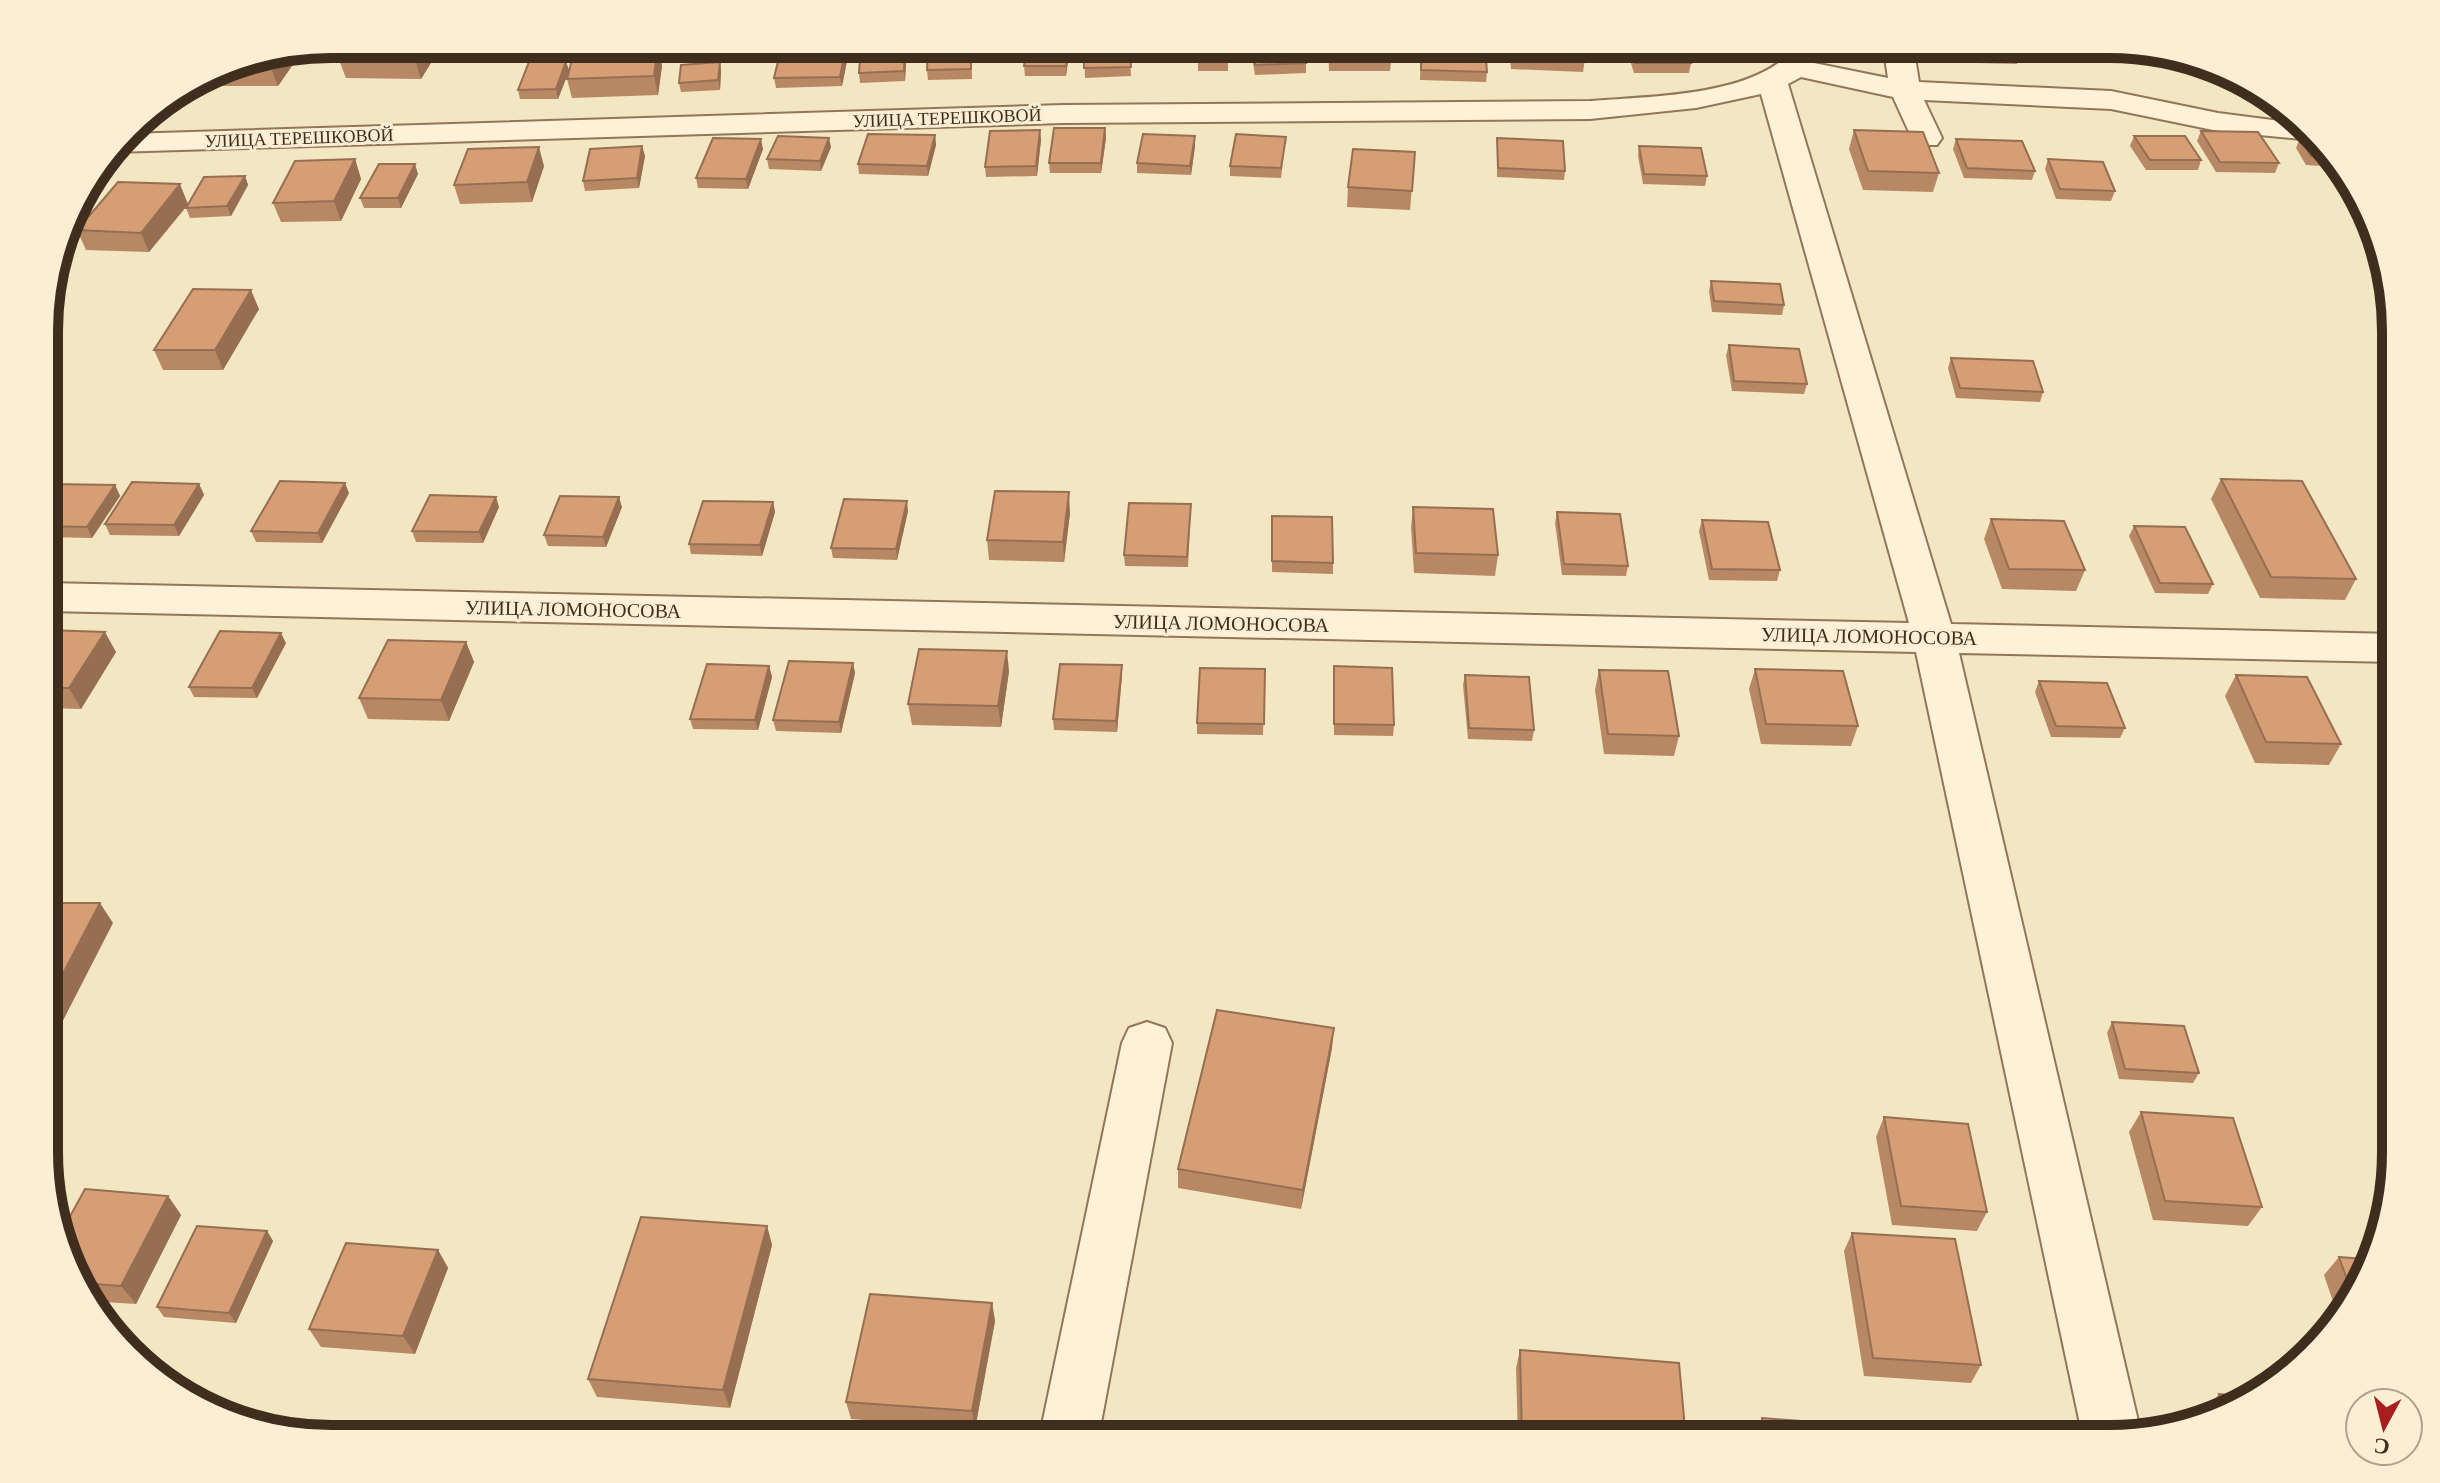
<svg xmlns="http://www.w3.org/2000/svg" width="2440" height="1483" viewBox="0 0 2440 1483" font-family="'Crimson Pro',serif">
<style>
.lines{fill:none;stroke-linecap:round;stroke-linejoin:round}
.minor-casing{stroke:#917657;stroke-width:4}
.minor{fill:#fdf2d8;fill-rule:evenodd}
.wall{fill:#b88865}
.shaded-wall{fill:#966f52}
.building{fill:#d69e75;stroke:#966f52;stroke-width:2}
.labels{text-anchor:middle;stroke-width:6;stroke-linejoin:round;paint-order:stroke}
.far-street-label{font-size:18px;fill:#3f2e1d;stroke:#faefd4}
.street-label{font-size:20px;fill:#3f2e1d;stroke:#faefd4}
.rim{fill:none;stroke:#3f2e1d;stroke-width:10}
</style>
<rect width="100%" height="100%" fill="#f3e6c3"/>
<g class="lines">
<g class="minor-casing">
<path id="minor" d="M1797 44H1827L1814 63 1888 78 1884 51 1879 44H1909L1914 51 1919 82 2111 91 2218 113 2296 123 2313 140 2218 131 2111 109 1924 100 1942 138 1937 145H1915L1893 97 1801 77 1788 84 1951 624 2395 634V662L1959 653 2141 1434 2127 1438H2083L1916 652 46 611V583L1909 623 1761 94 1696 108 1590 119 1063 123 114 152 127 134 1063 105 1590 101C1650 96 1761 97 1797 44Z
M1147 1022 1165 1028 1172 1043 1098 1439H1039L1122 1043 1129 1028Z"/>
</g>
<use href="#minor" class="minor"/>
</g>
<path class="wall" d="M350 44H441L442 45 421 79 346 78 339 60Z
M906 44 905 81 860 83 859 73Z
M971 44 972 79 928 80 927 70Z
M1028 44H1070L1066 76H1025L1024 66Z
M1084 44H1129L1131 76 1085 78Z
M1198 44H1228V71H1198Z
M1250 44H1301L1306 63V73L1255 75Z
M1328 44 1391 62 1390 71H1329Z
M1421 44 1487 72 1486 82 1420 80Z
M1509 44H1585L1586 53 1583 72 1511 69Z
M1625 44H1684L1691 63 1689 73H1634Z
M1925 44H2022V45L2017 64 1934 62Z
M658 47 662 66 658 95 572 98 567 79Z
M303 50 278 86H203L200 79 222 66Z
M566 61 569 71 558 99H520L518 90Z
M847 61 842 86 776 88 774 78Z
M720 62 721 72 720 90 681 92 679 83Z
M2210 66 2234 77 2210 73Z
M1105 128 1106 138 1101 173H1050L1049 163Z
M1854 130 1939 173 1933 192 1863 190 1849 149Z
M2201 131 2279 163 2275 173 2216 172 2197 141Z
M935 135 936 145 928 176 859 174 858 164Z
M2134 136 2201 160 2198 170H2146L2130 146Z
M1286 137 1281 178 1230 176V166Z
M1497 138 1565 171 1564 180 1497 177Z
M2300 138 2312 139 2338 167 2306 165 2296 148Z
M1956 139 2035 171 2032 180 1964 178 1953 149Z
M1041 140 1037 176 986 177 985 167Z
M642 146 645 156 639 188 585 191 583 181Z
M1195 146 1191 175 1137 173V163Z
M1639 146 1707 176 1705 186 1643 184 1638 156Z
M831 147 821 171 769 169 767 159Z
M763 149 748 189 698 188 696 178Z
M1415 152 1410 210 1347 207 1348 187Z
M355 159 361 179 341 221 281 222 273 203Z
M2048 159 2115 191 2111 201 2056 199 2045 169Z
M544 166 532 202 460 204 454 185Z
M418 174 401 208H364L360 198Z
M245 176 248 185 231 216 190 218 186 208 187 206 149 252 86 250 77 230 188 203Z
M1711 281 1784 305 1782 315 1712 312 1709 291Z
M259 309 223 370H163L154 350Z
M1729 345 1807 384 1804 394 1732 391 1726 355Z
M1951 358 2043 392 2040 402 1956 398 1948 368Z
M2221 479 2356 579 2345 600 2260 598 2211 499Z
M199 484 204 495 179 536 110 535 105 524Z
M115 485 120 496 92 538 46 537V490Z
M349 493 322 543 256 542 251 531Z
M773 502 775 512 762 556 691 554 689 544Z
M1191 504 1188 567 1125 566 1124 555Z
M499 507 483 543 416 542 412 531Z
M622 507 606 547 548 546 544 535Z
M1413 507 1498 555 1495 576 1414 573 1411 527Z
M908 511 897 560 833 558 831 548Z
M1557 512 1628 566 1626 576 1562 575 1555 523Z
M1070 513 1064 562 989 560 987 540Z
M1272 516 1333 563V574L1272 572Z
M1991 519 2085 570 2076 591 2002 589 1984 539Z
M1702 520 1780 570 1777 581 1709 580 1699 531Z
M2134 526 2213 584 2208 594 2155 593 2129 536Z
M46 630 116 652 81 709 46 708Z
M466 642 474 662 449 721 368 719 359 698Z
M286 643 257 698 194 697 189 687Z
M853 663 855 673 841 733 776 731 773 720Z
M1122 665V675L1117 732 1054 730 1053 719Z
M769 666 772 677 758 730 693 729 690 719Z
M1334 666 1394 725 1393 736 1334 735Z
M1265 669 1263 735 1197 734V723Z
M1755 669 1858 726 1851 746 1761 744 1749 689Z
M1599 670 1679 736 1674 756 1604 754 1595 690Z
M1009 671 1001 727 912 725 908 704Z
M1465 675 1534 730 1532 741 1468 739 1463 685Z
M2236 675 2341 744 2329 765 2255 763 2225 696Z
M2039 681 2125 728 2120 738 2051 737 2035 692Z
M2112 1022 2199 1073 2193 1083 2119 1079 2107 1033Z
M1332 1048 1301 1209 1178 1188V1169Z
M2141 1112 2262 1207 2248 1226 2153 1220 2129 1132Z
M1884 1117 1987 1212 1977 1231 1892 1225 1876 1137Z
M168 1196 181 1215 136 1304 88 1301 62 1231Z
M767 1226 772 1245 730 1408 597 1397 588 1379Z
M267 1231 273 1241 236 1323 164 1317 157 1307Z
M1852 1233 1981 1365 1971 1383 1864 1376 1844 1251Z
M438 1250 448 1268 415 1354 321 1347 309 1329Z
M2339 1257 2365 1259 2348 1311 2339 1319 2324 1275Z
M992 1303 995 1321 975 1429 851 1419 846 1402Z
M1520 1350 1686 1439H1518L1516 1368Z
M2219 1394 2252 1401 2206 1415 2205 1412Z
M1762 1418 1868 1438 1754 1439V1435Z"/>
<path class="shaded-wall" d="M425 44H441L442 45 421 79 415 60Z
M906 44 907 51 905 81 904 71Z
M1068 44H1070V47L1066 76V66Z
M658 47 662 66 658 95 654 76Z
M303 50 278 86 271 68 281 54Z
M845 51 847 61 842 86 840 77Z
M566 61 569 71 558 99 556 89Z
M720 62 721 72 720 90 718 80Z
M1105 128 1106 138 1101 173V163Z
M1040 130 1041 140 1037 176 1036 166Z
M935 135 936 145 928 176 927 166Z
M1195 136V146L1191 175 1190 166Z
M829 138 831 147 821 171 820 161Z
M761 139 763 149 748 189 746 179Z
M642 146 645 156 639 188 637 178Z
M539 147 544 166 532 202 527 182Z
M355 159 361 179 341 221 334 201Z
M415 164 418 174 401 208 398 198Z
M245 176 248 185 231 216 227 206Z
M89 184 95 197 65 234 74 204Z
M180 184 188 204 149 252 141 233Z
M251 290 259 309 223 370 215 350Z
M345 483 349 493 322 543 318 533Z
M199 484 204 495 179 536 174 525Z
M115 485 120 496 92 538 87 527Z
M1069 492 1070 513 1064 562 1063 542Z
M496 497 499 507 483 543 479 532Z
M619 497 622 507 606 547 603 537Z
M907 501 908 511 897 560 896 549Z
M773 502 775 512 762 556 760 545Z
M105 632 116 652 81 709 69 688Z
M281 633 286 643 257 698 252 688Z
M466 642 474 662 449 721 441 700Z
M1007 651 1009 671 1001 727 998 706Z
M853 663 855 673 841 733 839 722Z
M1122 665V675L1117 732 1116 721Z
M769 666 772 677 758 730 755 720Z
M100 903 113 923 50 1046 46 1041V1006Z
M1334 1028 1332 1048 1301 1209 1303 1190Z
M168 1196 181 1215 136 1304 121 1286Z
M767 1226 772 1245 730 1408 723 1390Z
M267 1231 273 1241 236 1323 229 1313Z
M438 1250 448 1268 415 1354 403 1336Z
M992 1303 995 1321 975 1429 972 1411Z"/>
<path class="building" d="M350 44H425L415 60H339Z
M861 44H905L904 71 859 73Z
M971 44V69L927 70 928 46Z
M1028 44H1068L1066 66H1024Z
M1084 44H1129L1131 67 1084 68Z
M1198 44H1228V61H1197Z
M1251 44H1301L1306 63 1255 65Z
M1329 44H1390L1391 62 1329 61Z
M1421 44 1485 46 1487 72 1421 70Z
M1512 44H1585L1586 53 1513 51Z
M1629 44H1684L1691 63H1635Z
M1941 44H2022V45Z
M658 47 654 76 567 79 574 51Z
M845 51 840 77 774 78 780 53Z
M281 54 271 68 219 67 222 66Z
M566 61 556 89 518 90 529 62Z
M720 62 718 80 679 83 681 65Z
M1054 128H1105L1101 163H1049Z
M1040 130 1036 166 985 167 990 131Z
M1854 130 1923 132 1939 173 1868 171Z
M2201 131 2258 132 2279 163 2220 162Z
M868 134 935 135 927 166 858 164Z
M1143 134 1195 136 1190 166 1137 163Z
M1236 134 1286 137 1281 168 1230 166Z
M778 136 829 138 820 161 767 159Z
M2134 136H2185L2201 160H2150Z
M713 138 761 139 746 179 696 178Z
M1497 138 1563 141 1565 171 1498 168Z
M2300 138 2312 139 2328 156H2311Z
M1956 139 2022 141 2035 171 1967 168Z
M642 146 637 178 583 181 590 149Z
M1639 146 1701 148 1707 176 1644 174Z
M539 147 527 182 454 185 468 149Z
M1353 149 1415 152 1412 191 1348 187Z
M355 159 334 201 273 203 295 161Z
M2048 159 2103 162 2115 191 2060 189Z
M379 164H415L398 198H360Z
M245 176 227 206 186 208 204 177Z
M118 182 180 184 141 233 77 230Z
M1711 281 1780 284 1784 305 1714 301Z
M193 289 251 290 215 350H154Z
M1729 345 1799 349 1807 384 1734 381Z
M1951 358 2033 361 2043 392 1960 388Z
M2221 479 2302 481 2356 579 2271 577Z
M280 481 345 483 318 533 251 531Z
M132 482 199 484 174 525 105 524Z
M51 484 115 485 87 527 46 526V490Z
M995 491 1069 492 1063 542 987 540Z
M430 495 496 497 479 532 412 531Z
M560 496 619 497 603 537 544 535Z
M844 499 907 501 896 549 831 548Z
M703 501 773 502 760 545 689 544Z
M1129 503 1191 504 1187 557 1124 555Z
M1413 507 1493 509 1498 555 1416 553Z
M1557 512 1620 514 1628 566 1564 564Z
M1272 516 1332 517 1333 563 1272 561Z
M1991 519 2064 521 2085 570 2009 569Z
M1702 520 1768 522 1780 570 1712 569Z
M2134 526 2185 527 2213 584 2160 583Z
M46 630 105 632 69 688H46Z
M220 631 281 633 252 688 189 687Z
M388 640 466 642 441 700 359 698Z
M919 649 1007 651 998 706 908 704Z
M789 661 853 663 839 722 773 720Z
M707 664 769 666 755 720 690 719Z
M1060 664 1122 665 1116 721 1053 719Z
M1334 666 1392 668 1394 725 1334 724Z
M1200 668 1265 669 1264 724 1197 723Z
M1755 669 1843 671 1858 726 1766 724Z
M1599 670 1668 671 1679 736 1608 734Z
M1465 675 1529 677 1534 730 1469 728Z
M2236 675 2307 677 2341 744 2266 742Z
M2039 681 2107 683 2125 728 2056 726Z
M46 903H100L46 1006Z
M1217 1010 1334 1028 1303 1190 1178 1169Z
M2112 1022 2184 1026 2199 1073 2125 1069Z
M2141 1112 2233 1118 2262 1207 2165 1201Z
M1884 1117 1968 1124 1987 1212 1901 1206Z
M85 1189 168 1196 121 1286 82 1283 62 1231Z
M641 1217 767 1226 723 1390 588 1379Z
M197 1226 267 1231 229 1313 157 1307Z
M1852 1233 1955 1239 1981 1365 1873 1358Z
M346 1243 438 1250 403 1336 309 1329Z
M2339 1257 2365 1259 2353 1296Z
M870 1294 992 1303 972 1411 846 1402Z
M1520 1350 1679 1363 1686 1439H1522Z
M2219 1394 2254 1398 2252 1401 2223 1409Z
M1762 1418 1866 1426 1868 1438 1764 1439Z"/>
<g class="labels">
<g class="far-street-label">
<text transform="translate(947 118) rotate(-2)" y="6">УЛИЦА ТЕРЕШКОВОЙ</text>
<text transform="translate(299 138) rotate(-2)" y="6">УЛИЦА ТЕРЕШКОВОЙ</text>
</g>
<g class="street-label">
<text transform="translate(573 609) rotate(1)" y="7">УЛИЦА ЛОМОНОСОВА</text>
<text transform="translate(1221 623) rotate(1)" y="7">УЛИЦА ЛОМОНОСОВА</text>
<text transform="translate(1869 636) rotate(1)" y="7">УЛИЦА ЛОМОНОСОВА</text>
</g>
</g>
<path d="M0 0H2440V1483H0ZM331 58H2109A273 273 0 0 1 2382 331V1152A273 273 0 0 1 2109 1425H331A273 273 0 0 1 58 1152V331A273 273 0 0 1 331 58Z" fill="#faefd4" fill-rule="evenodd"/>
<path class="rim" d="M331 58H2109A273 273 0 0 1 2382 331V1152A273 273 0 0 1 2109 1425H331A273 273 0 0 1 58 1152V331A273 273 0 0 1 331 58Z"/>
<g transform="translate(2384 1427) rotate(187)"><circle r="38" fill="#faefd4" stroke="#afa28b" stroke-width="2"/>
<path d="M0-6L14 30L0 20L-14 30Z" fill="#a7201f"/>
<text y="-12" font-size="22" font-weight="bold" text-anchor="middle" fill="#3f2e1d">С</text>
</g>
</svg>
